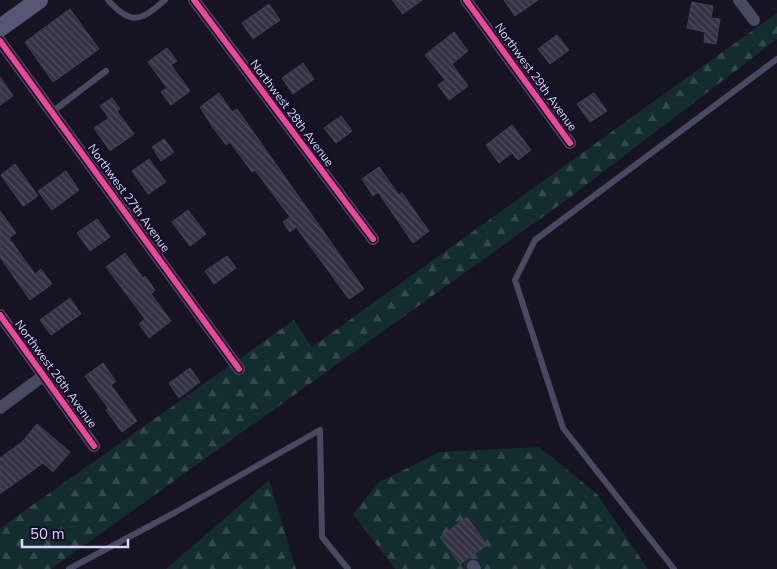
<svg xmlns="http://www.w3.org/2000/svg" width="777" height="569" viewBox="0 0 777 569" font-family="'Nunito Sans',sans-serif">
<style>
.forest{fill:url(#forest-firs)}
.building{fill:url(#building-back-hatch);stroke:#433f54}
.lines{fill:none;stroke-linecap:round;stroke-linejoin:round}
.service{stroke:#4a4962;stroke-width:6}
.minor{stroke:#4a4962;stroke-width:12}
.secondary{stroke:#575674;stroke-width:18}
.cycleway-casing{stroke:#130f26;stroke-width:9}
.cycleway{stroke:#ed469a;stroke-width:6}
.labels{text-anchor:middle;stroke-width:5;stroke-linejoin:round;paint-order:stroke}
.street-label{font-size:12px;fill:#d9d4ff;stroke:#130f26}
</style>
<defs>
<pattern id="forest-firs" width="22" height="20" patternUnits="userSpaceOnUse" patternTransform="scale(1.25)"><rect width="22" height="20" fill="#132c2d"/><path d="M5 1l3.5 6h-7zM16 11l3.5 6h-7z" fill="#354a4c"/></pattern>
<pattern id="building-back-hatch" width="6" height="6" patternUnits="userSpaceOnUse" patternTransform="scale(1.25)"><rect width="6" height="6" fill="#343243"/><path d="M-1 5l2 2M0 0l6 6M5-1l2 2" fill="none" stroke="#514f5f"/></pattern>
</defs>
<rect width="100%" height="100%" fill="#161421"/>
<path class="forest" d="M777 13V39L565 201 51 569H0V528L294 320 312 347Z
M539 447 597 494 648 569H395L353 514 379 482 440 452Z
M269 480 296 569H166Z"/>
<path class="building" d="M392 0H422L403 14Z
M504 0H538L515 16Z
M692 2 713 6 711 18 720 19 716 44 704 42 705 32 687 28Z
M269 4 280 20 253 39 242 23Z
M70 9 99 49 53 82 25 42Z
M454 32 468 51 452 64 468 86 449 100 438 85 445 80 425 55Z
M557 35 569 50 550 64 538 49Z
M167 48 177 61 171 65 190 91 171 105 161 92 167 88 148 62Z
M303 63 314 79 293 94 282 78Z
M0 77 13 96 0 105Z
M219 93 232 112 237 109 364 289 349 299 296 227 290 232 283 222 290 217 255 170 252 172 230 142 226 145 212 126 200 107Z
M594 93 607 111 590 122 577 104Z
M112 98 120 109 117 111 134 134 110 151 94 128 109 118 100 106Z
M341 116 352 131 336 143 324 128Z
M512 125 531 150 518 160 512 153 499 163 486 145Z
M164 139 174 152 161 161 152 147Z
M149 159 166 182 148 194 132 171Z
M15 164 38 196 23 206 1 175Z
M379 167 399 195 402 193 429 231 413 243 378 192 373 196 362 179Z
M66 171 79 190 52 210 38 191Z
M188 210 206 234 190 246 172 222Z
M0 211 16 233 9 238 35 274 41 269 52 284 30 300 0 257Z
M97 219 110 237 90 251 77 233Z
M125 253 143 278 145 276 155 290 151 294 171 321 149 338 139 324 145 319 106 267Z
M227 256 236 268 214 284 205 271Z
M70 298 81 314 51 335 40 320Z
M103 363 116 381 111 385 137 421 122 432 106 410 108 408 85 376Z
M190 368 200 382 179 398 169 383Z
M37 424 70 452 53 472 43 463 0 494V458L22 442Z
M467 517 487 545 460 564 440 537Z"/>
<g class="lines">
<path class="service" d="M108 0C131 26 141 21 165 0
M52 112 106 71
M69 569 174 513 320 430 322 537 348 569
M674 569 563 428 515 280 535 240 777 59"/>
<path class="minor" d="M194 0 373 239
M466 0 570 143
M739 0 754 20
M0 41 239 369
M0 315 94 446
M0 408 43 376
M473 566 475 569"/>
<path class="secondary" d="M0 28 39 0"/>
<g class="cycleway-casing">
<path id="cycleway" d="M194 0 373 239
M466 0 570 143
M0 41 239 369
M0 315 94 446"/>
</g>
<use href="#cycleway" class="cycleway"/>
</g>
<g class="labels">
<g class="street-label">
<text transform="translate(536 77) rotate(54)" y="4">Northwest 29th Avenue</text>
<text transform="translate(292 113) rotate(53)" y="4">Northwest 28th Avenue</text>
<text transform="translate(129 198) rotate(54)" y="4">Northwest 27th Avenue</text>
<text transform="translate(56 374) rotate(54)" y="4">Northwest 26th Avenue</text>
</g>
</g>
<path d="M22 539v8h106v-8" fill="none" stroke="#d9d4ff" stroke-width="2.5"/>
<text x="30" y="539" font-size="15" fill="#d9d4ff" stroke="#130f26" stroke-width="4" paint-order="stroke">50 m</text>
</svg>
